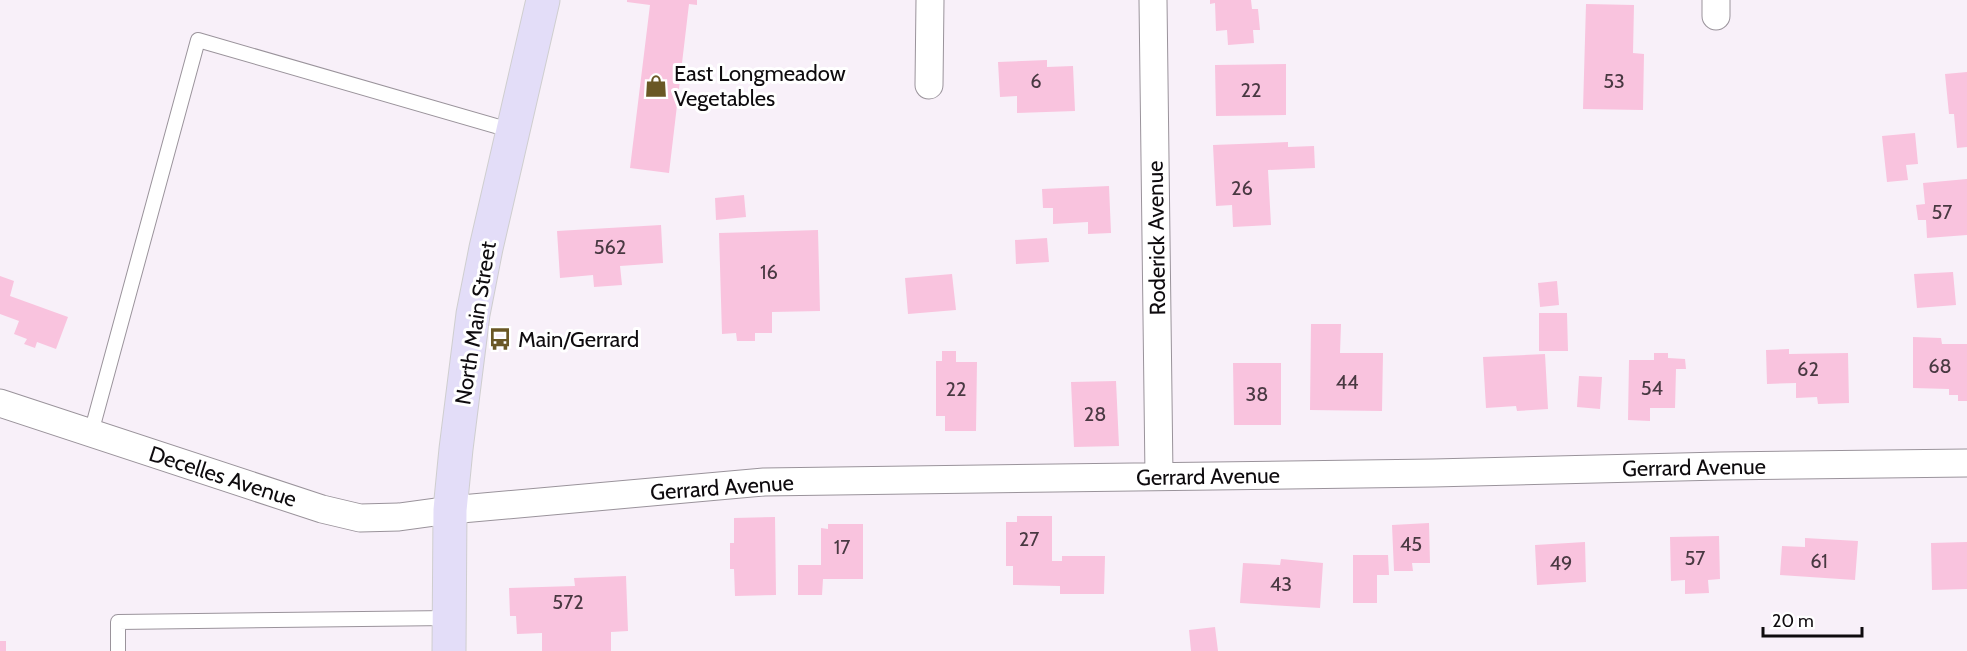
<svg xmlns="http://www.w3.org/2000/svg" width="1967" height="651" viewBox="0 0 1967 651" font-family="Cabin,sans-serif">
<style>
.building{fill:#f9c3de}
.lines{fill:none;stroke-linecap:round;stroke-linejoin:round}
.lane-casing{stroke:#9a939b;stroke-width:16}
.street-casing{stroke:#9a939b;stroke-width:29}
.primary-casing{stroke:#cfcecf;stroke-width:35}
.lane{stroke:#fff;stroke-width:14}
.street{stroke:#fff;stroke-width:27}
.primary{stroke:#e3ddf8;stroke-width:33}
.labels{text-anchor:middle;stroke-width:6;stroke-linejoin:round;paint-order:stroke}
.number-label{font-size:20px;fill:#493942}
.poi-label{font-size:22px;fill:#0e0b0e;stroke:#fff;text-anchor:start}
.street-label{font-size:22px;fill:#0e0b0e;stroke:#fff}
</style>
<rect width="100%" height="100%" fill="#f8f0f9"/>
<path class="building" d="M627 0H697V5L689 4 669 173 630 168 650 5 627 2Z
M1210 0H1251L1252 9H1258L1260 30H1253L1254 43 1228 45 1227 30 1216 31 1215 3 1210 4Z
M1586 4 1634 5 1633 53 1644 54 1643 110 1583 109Z
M1047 60V67L1073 66 1075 111 1017 113V96L1000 97 998 62Z
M1286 64V115L1216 116 1215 65Z
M1967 72V147L1957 148 1954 114H1949L1945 74Z
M1915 133 1918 164 1906 165 1908 180 1887 182 1882 136Z
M1288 142V147L1314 146 1315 168 1268 170 1271 225 1233 227 1232 205 1216 206 1213 145Z
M1967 179V235L1927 238 1926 220H1918L1916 205 1925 204 1923 183Z
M1109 186 1111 233 1088 234V222L1053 224V208H1043L1042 189Z
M744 195 746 217 716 220 715 198Z
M661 225 663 263 620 266 622 285 594 287 593 275 560 278 557 231Z
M818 230 820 311 772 312V333H755V341H737L736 333 722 334 719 233Z
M1047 238 1049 262 1016 264 1015 240Z
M1953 272 1956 305 1917 308 1914 274Z
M952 274 956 310 908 314 905 278Z
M0 276 14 281 10 296 68 317 56 349 37 342 35 348 24 344 27 339 14 334 19 321 0 314Z
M1557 281 1559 305 1540 307 1538 283Z
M1539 313H1567L1568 351H1539Z
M1311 324H1341L1340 353H1383L1382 411 1310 410Z
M1913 337 1941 338 1942 344H1967V401H1958V395H1949V389L1913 388Z
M1789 349V354L1848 353 1849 403 1818 404 1817 397 1796 398V383L1767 384 1766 350Z
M942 351H956V362H977L976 431H945V416H936V361H942Z
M1654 353H1668V358L1685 359 1686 369H1676L1675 408H1650V421L1628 420 1629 360H1654Z
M1545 354 1548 409 1517 411 1516 406 1486 408 1483 357Z
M1233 363H1281V425H1234Z
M1579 376 1602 377 1600 409 1577 407Z
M1116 381 1119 446 1074 447 1071 382Z
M1017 516H1052V561H1062V556H1105L1104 594H1060V586L1013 585V566H1006V522H1017Z
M775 517 776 595 735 596 734 569H730V543H734V518Z
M1429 523 1430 563H1412L1413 571H1394L1392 525Z
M828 524H863V579H823L822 595H798V565H821V528L828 529Z
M1719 536 1720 579 1708 580 1709 593 1685 594V580L1671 581 1670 537Z
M1805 538 1858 541 1855 580 1780 575 1782 546 1805 547Z
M1585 542 1586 582 1537 585 1535 545Z
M1967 542V589L1932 590 1931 543Z
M1353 555H1388L1389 575H1377V603H1353Z
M1281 559 1323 563 1320 608 1240 603 1243 563 1280 565Z
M626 576 628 631 611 632V651H542V633L517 634 516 616H510L509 588 575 586 574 578Z
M1215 627 1218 651H1191L1189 630Z
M0 641H6V651H0Z"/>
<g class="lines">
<g class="lane-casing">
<path id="lane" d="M91 433 198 40 513 131
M118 651V622L449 618"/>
</g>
<g class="street-casing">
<path id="street" d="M1153 0 1159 476
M1716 0V16
M929 85 930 0
M0 403 322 509 360 518 399 517 450 510 764 482 1433 473 1721 466 1967 463"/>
</g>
<g class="primary-casing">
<path id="primary" d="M449 651 450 510 456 449 473 314 486 248 543 0"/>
</g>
<use href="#lane" class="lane"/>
<use href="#street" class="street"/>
<use href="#primary" class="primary"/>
</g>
<defs>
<g id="shop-bare" transform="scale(1.8)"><path d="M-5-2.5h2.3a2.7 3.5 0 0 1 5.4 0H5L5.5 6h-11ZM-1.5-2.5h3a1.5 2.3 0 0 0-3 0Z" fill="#6a5725" stroke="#fff" stroke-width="2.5" paint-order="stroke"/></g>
<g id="bus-bare" transform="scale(1.8)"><path d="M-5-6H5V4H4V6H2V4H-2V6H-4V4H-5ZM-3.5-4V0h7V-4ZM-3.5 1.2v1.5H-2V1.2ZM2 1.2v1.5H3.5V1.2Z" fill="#6a5725" stroke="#fff" stroke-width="2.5" paint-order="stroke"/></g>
</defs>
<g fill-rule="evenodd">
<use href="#shop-bare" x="656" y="86"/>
<use href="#bus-bare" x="500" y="339"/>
</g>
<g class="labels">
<g class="number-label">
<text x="1036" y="88">6</text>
<text x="1614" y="88">53</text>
<text x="1251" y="97">22</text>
<text x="1242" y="195">26</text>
<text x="1942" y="219">57</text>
<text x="610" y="254">562</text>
<text x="769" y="279">16</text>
<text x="1940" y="373">68</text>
<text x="1808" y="376">62</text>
<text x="1347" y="389">44</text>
<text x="1652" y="395">54</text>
<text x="956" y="396">22</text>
<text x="1257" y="401">38</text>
<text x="1095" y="421">28</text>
<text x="1029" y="546">27</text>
<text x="1411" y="551">45</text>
<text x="842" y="554">17</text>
<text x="1695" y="565">57</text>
<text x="1819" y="568">61</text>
<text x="1561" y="570">49</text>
<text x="1281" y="591">43</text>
<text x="568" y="609">572</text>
</g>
<g class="poi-label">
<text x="674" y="81">East Longmeadow<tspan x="674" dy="25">Vegetables</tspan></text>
<text x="518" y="347">Main/Gerrard</text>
</g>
<g class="street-label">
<text transform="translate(1156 238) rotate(-91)" y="8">Roderick Avenue</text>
<text transform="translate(475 323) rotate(-81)" y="8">North Main Street</text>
<text transform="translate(1694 467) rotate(-1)" y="8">Gerrard Avenue</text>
<text transform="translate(223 476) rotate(18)" y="8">Decelles Avenue</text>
<text transform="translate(1208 476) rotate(-1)" y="8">Gerrard Avenue</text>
<text transform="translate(722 487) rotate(-4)" y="8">Gerrard Avenue</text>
</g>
</g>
<path d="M1763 627v9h99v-9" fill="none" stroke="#0e0b0e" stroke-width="3"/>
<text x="1772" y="627" font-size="18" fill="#0e0b0e" stroke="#ffffff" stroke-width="4.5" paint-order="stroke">20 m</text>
</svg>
